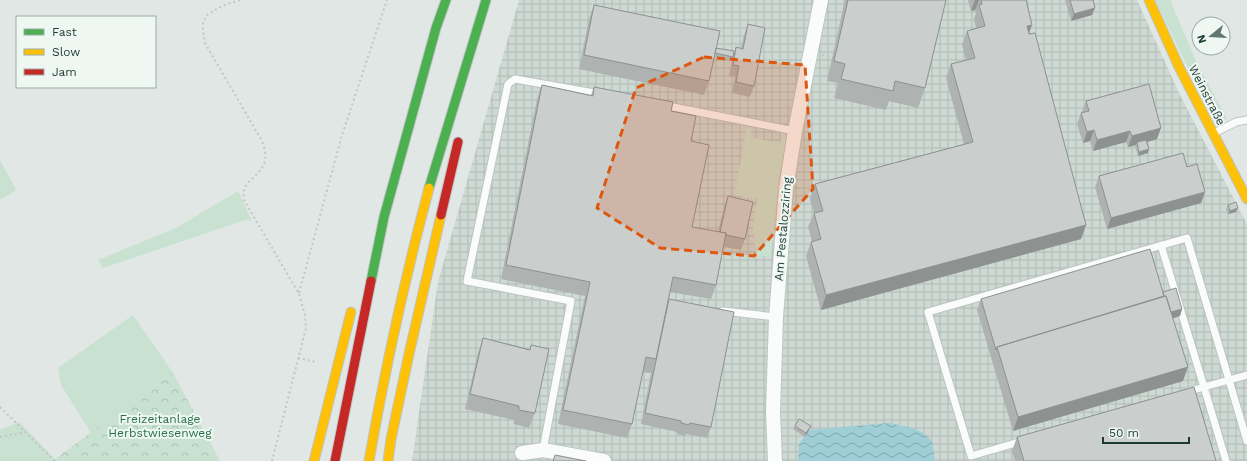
<svg xmlns="http://www.w3.org/2000/svg" width="1247" height="461" viewBox="0 0 1247 461" font-family="'Work Sans',sans-serif">
<style>
.industrial{fill:url(#industrial-grid)}
.grass{fill:#c9e1d1}
.forest{fill:url(#forest-crowns)}
.water{fill:url(#water-waves)}
.lines{fill:none;stroke-linecap:round;stroke-linejoin:round}
.lane-casing{stroke:#bec4c1;stroke-width:9}
.street-casing{stroke:#bec4c1;stroke-width:16}
.fast-casing{stroke:#bdc5c2;stroke-width:11}
.slow-casing{stroke:#bdc5c2;stroke-width:11}
.jam-casing{stroke:#bdc5c2;stroke-width:11}
.path{stroke:#bfc7c5;stroke-width:2;stroke-dasharray:2 3;stroke-linecap:butt}
.lane{stroke:#fafbfb;stroke-width:7}
.street{stroke:#fafbfb;stroke-width:14}
.fast{stroke:#4caf50;stroke-width:9}
.slow{stroke:#ffc107;stroke-width:9}
.jam{stroke:#c62828;stroke-width:9}
.wall{fill:#aeb2b0}
.shaded-wall{fill:#8d9190}
.building{fill:#cacfcd;stroke:#8d9190}
.marked{fill:#de570e;fill-opacity:0.2;stroke:#de570e;stroke-width:3;stroke-dasharray:8 5;stroke-linejoin:round}
.labels{text-anchor:middle;stroke-width:4;stroke-linejoin:round;paint-order:stroke}
.street-label{font-size:12px;fill:#1f3a33;stroke:#eef7f2}
.park-label{font-size:12px;fill:#287146;stroke:#eef7f2}
</style>
<defs>
<pattern id="industrial-grid" width="8" height="8" patternUnits="userSpaceOnUse"><rect width="8" height="8" fill="#ced9d4"/><path d="M0 4h8M4 0v8" fill="none" stroke="#b0bbb6"/></pattern>
<pattern id="forest-crowns" width="20" height="18" patternUnits="userSpaceOnUse"><rect width="20" height="18" fill="#c9e1d1"/><path d="M2 6a3 3 0 1 1 6 0M12 15a3 3 0 1 1 6 0" fill="none" stroke="#acc2b4"/></pattern>
<pattern id="water-waves" width="16" height="10" patternUnits="userSpaceOnUse"><rect width="16" height="10" fill="#9fced7"/><path d="M0 5q4-4 8 0t8 0" fill="none" stroke="#81a8af"/></pattern>
</defs>
<rect width="100%" height="100%" fill="#e1e7e4"/>
<path class="industrial" d="M519 0H1137L1180 95 1247 224V461H412L438 282Z"/>
<path class="grass" d="M1155 0H1170L1196 61 1227 119 1215 123Z
M747 127 751 128 750 137 780 143 782 134 787 135 778 184 771 257 756 255 753 225 757 199 734 195Z
M0 160 16 190 0 200Z
M238 191 252 221 245 220 103 268 98 260 176 228Z
M133 315 173 373 159 382 91 433 61 385 58 368Z
M19 422 57 461H0V430Z"/>
<path class="forest" d="M173 373 220 461H57L55 459 159 382Z"/>
<path class="water" d="M889 423C903 426 924 428 932 442 934 447 934 455 935 461H798L799 444 809 430Z"/>
<g class="lines">
<g class="lane-casing">
<path id="lane" d="M663 105 795 131
M1214 133 1236 122 1247 120
M1161 245 1204 387 1187 392
M723 311 776 317
M1247 375 1229 380 1247 441
M1023 441 971 456 928 312 1187 238 1229 380 1204 387 1226 461
M543 450 571 301 467 281 508 84 515 79 600 94"/>
</g>
<g class="street-casing">
<path id="street" d="M522 453 543 450 604 461
M775 461 773 412 776 317 786 189 795 131 821 0"/>
</g>
<g class="fast-casing">
<path id="fast" d="M429 188 486 0
M371 281 384 217 436 28 446 0"/>
</g>
<g class="slow-casing">
<path id="slow" d="M1149 0 1179 67 1247 199
M314 461 351 312
M369 461C385 369 405 278 429 188
M388 461 391 439 409 354 441 215"/>
</g>
<g class="jam-casing">
<path id="jam" d="M441 215 458 142
M335 461 371 281"/>
</g>
<path class="path" d="M240 0 222 6 207 15 203 23V31L205 43 262 141C269 160 265 167 251 180 248 182 245 186 244 190 243 193 244 197 244 200L299 294 305 315 306 328 272 461
M822 55 832 57
M299 293 342 135 387 0
M298 358 316 362
M0 407 55 461
M0 437 26 432"/>
<use href="#lane" class="lane"/>
<use href="#street" class="street"/>
<use href="#fast" class="fast"/>
<use href="#slow" class="slow"/>
<use href="#jam" class="jam"/>
</g>
<path class="wall" d="M845 0H946L925 88 918 108 889 101 886 110 834 98 838 83 827 81Z
M968 0H1026L1029 34 1086 225 1081 239 821 310 806 256 811 242 812 241 808 227 814 213 810 199 815 184 964 144 946 78 951 64 966 60 962 45 967 31 976 28 974 19 976 13 975 10 971 11Z
M1065 0H1093L1095 8 1092 15 1071 21Z
M594 5 734 54 736 47 741 48 744 35 748 24 754 86 750 97 732 93 735 77 729 76 732 61 714 57 709 81 704 95 579 69 589 19Z
M542 85 591 95 594 87 671 111 691 141 692 227 718 232 724 207 728 196 745 239 741 250 723 247 716 285 711 299 670 292 669 299 711 427 707 438 686 434 685 436 677 434V432L641 424 651 373 643 372 632 424 627 438 558 424 585 296 501 279 537 99Z
M1086 101 1157 139 1147 142 1148 153 1138 156 1135 146 1136 145 1128 147 1126 142 1093 151 1090 141 1083 143 1077 124Z
M1187 167 1205 192 1201 203 1107 229 1095 187 1099 176Z
M1228 205 1236 212 1228 214 1226 209Z
M1163 292 1182 309 1180 316 1173 318 1183 381 1013 431 977 310 981 299Z
M483 338 530 349 531 345 535 413 529 428 514 424V420L465 409 478 353Z
M795 426 809 430 805 437 793 429Z
M1017 437 1216 461H1015L1012 451Z"/>
<path class="shaded-wall" d="M975 0H979L975 10 971 11Z
M1095 8 1092 15 1071 21 1074 14Z
M1032 25 1027 39V26Z
M1161 128 1157 139 1137 145V142L1136 145 1128 147 1132 136Z
M1094 130 1090 141 1083 143 1087 132Z
M1130 131 1126 142 1093 151 1097 140Z
M1149 149 1148 153 1138 156 1139 152Z
M1205 192 1201 203 1107 229 1111 218Z
M1238 208 1236 212 1228 214 1230 211Z
M1086 225 1081 239 821 310 826 295Z
M1182 309 1180 316 1164 321 1167 313Z
M1188 367 1183 381 1013 431 1018 417Z
M811 426 809 430 805 437 806 433Z"/>
<path class="building" d="M848 0H946L925 88 895 81 893 91 841 79 845 64 834 61Z
M981 0H1026L1032 25 1027 26 1029 34 1035 33 1086 225 826 295 811 242 821 239 814 213 823 211 815 184 973 142 951 64 975 58 967 31 985 26 979 5 982 4Z
M1070 0H1093L1095 8 1074 14Z
M594 5 720 31 709 81 584 55Z
M748 24 765 28 754 86 736 82 739 66 733 65 736 47 743 49Z
M716 48 734 51 733 57 715 53Z
M1149 84 1161 128 1132 136 1130 131 1097 140 1094 130 1087 132 1081 113 1089 111 1086 101Z
M542 85 593 96 594 87 673 102 671 111 696 116 691 141 709 145 692 227 726 233 716 285 673 277 656 359 646 357 632 424 563 410 590 282 506 265Z
M1146 140 1149 149 1139 152 1137 142Z
M1183 153 1187 167 1197 164 1205 192 1111 218 1099 176Z
M728 196 753 202 745 239 726 235V233L720 232Z
M1236 202 1238 208 1230 211 1228 205Z
M1150 249 1164 296 997 347 996 350 981 299Z
M1176 288 1182 309 1171 312 1166 296H1164L1163 292Z
M1166 296 1188 367 1018 417 997 347Z
M669 299 734 312 711 427 690 423 689 425 681 423V421L645 413Z
M483 338 530 350 531 345 549 349 535 413 519 410V406L470 394Z
M1194 387 1216 461H1024L1017 437Z
M799 419 811 426 806 433 795 426Z
M555 455 586 461H553Z"/>
<path class="marked" d="M704 57 805 65 813 189 754 256 660 248 597 208 636 88Z"/>
<g class="labels">
<g class="street-label">
<text transform="translate(1207 95) rotate(63)" y="4">Weinstraße</text>
<text transform="translate(783 229) rotate(-85)" y="4">Am Pestalozziring</text>
</g>
<g class="park-label">
<text x="160" y="423">Freizeitanlage<tspan x="160" dy="14">Herbstwiesenweg</tspan></text>
</g>
</g>
<rect x="16" y="16" width="140" height="72" fill="#eef7f2" stroke="#9baba6"/>
<rect x="24" y="29" width="20" height="6" fill="#4caf50" stroke="#9baba6"/>
<text x="52" y="36" font-size="12" fill="#1f3a33">Fast</text>
<rect x="24" y="49" width="20" height="6" fill="#ffc107" stroke="#9baba6"/>
<text x="52" y="56" font-size="12" fill="#1f3a33">Slow</text>
<rect x="24" y="69" width="20" height="6" fill="#c62828" stroke="#9baba6"/>
<text x="52" y="76" font-size="12" fill="#1f3a33">Jam</text>
<g transform="translate(1211 36) rotate(252)"><circle r="19" fill="#eef7f2" stroke="#9baba6"/>
<path d="M0-3L7 15L0 10L-7 15Z" fill="#637771"/>
<text y="-6" font-size="11" font-weight="bold" text-anchor="middle" fill="#1f3a33">N</text>
</g>
<path d="M1103 437v6h86v-6" fill="none" stroke="#1f3a33" stroke-width="2"/>
<text x="1109" y="437" font-size="12" fill="#1f3a33" stroke="#eef7f2" stroke-width="3" paint-order="stroke">50 m</text>
</svg>
